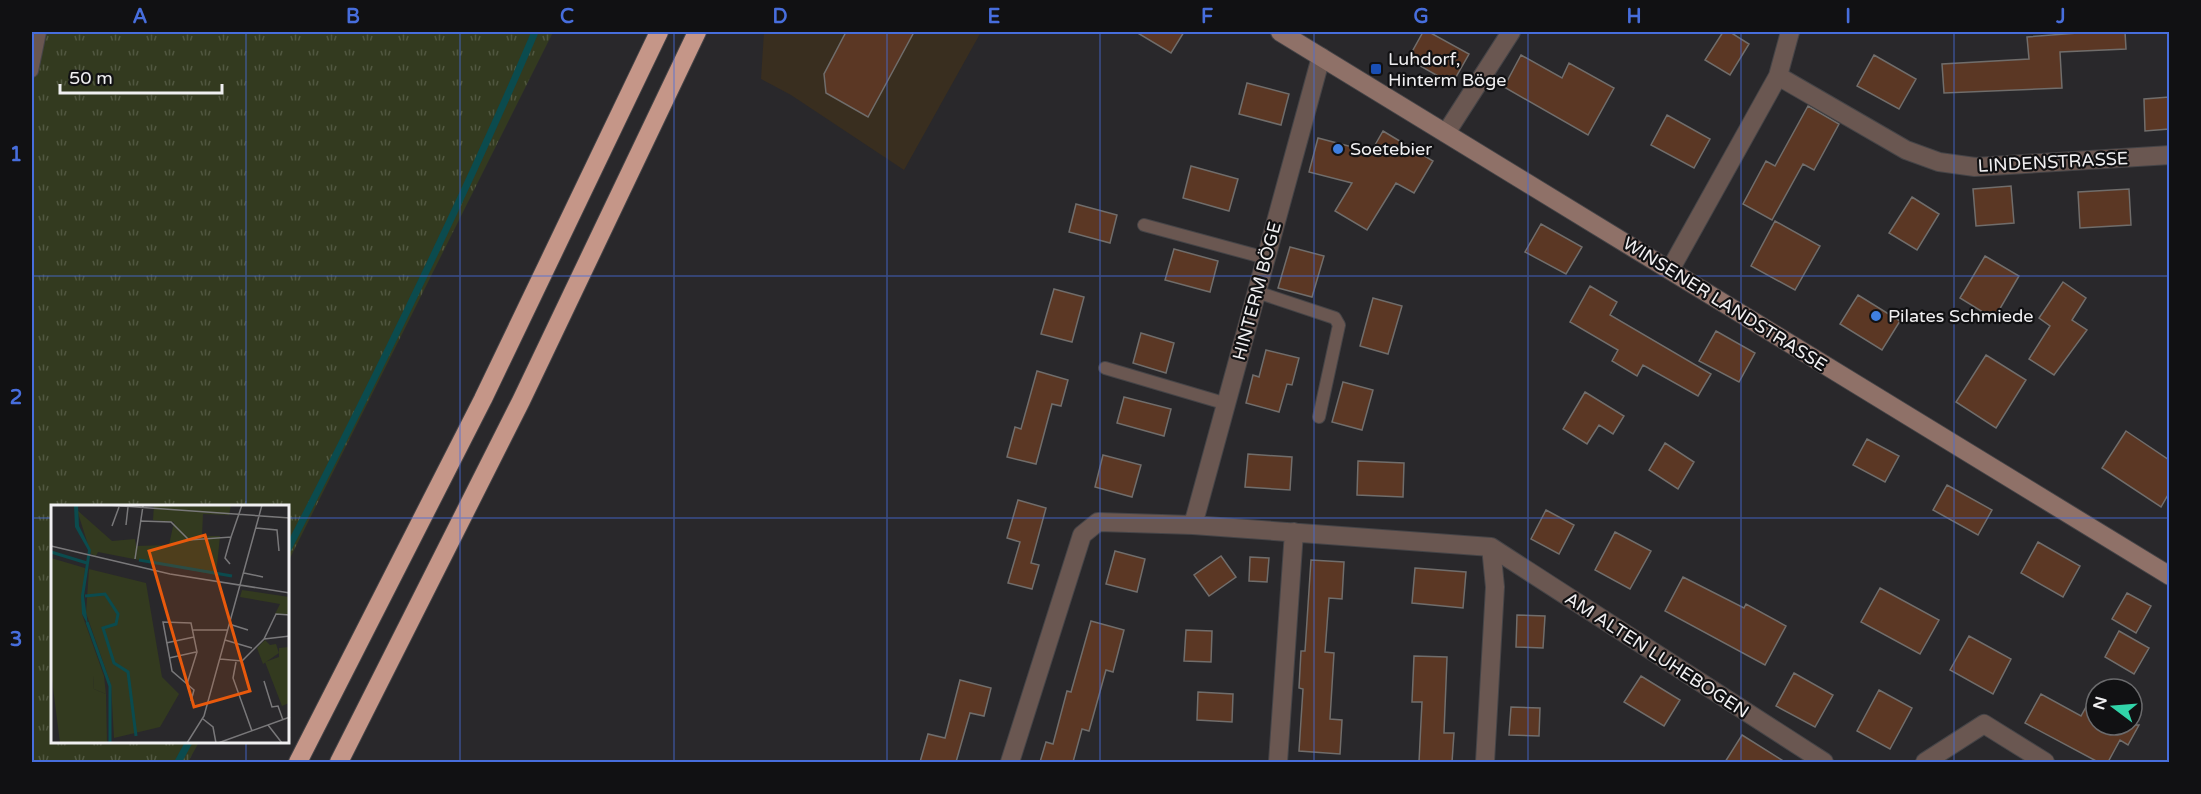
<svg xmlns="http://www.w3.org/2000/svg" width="2201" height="794" viewBox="0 0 2201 794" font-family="'Varela Round',sans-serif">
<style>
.commercial{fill:#392e1f}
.grass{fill:url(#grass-tufts)}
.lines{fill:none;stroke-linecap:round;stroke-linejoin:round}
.stream{stroke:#0b4b4e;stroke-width:7}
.building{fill:#5b3724;stroke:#706d6b;stroke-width:1.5}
.service-casing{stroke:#454447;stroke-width:14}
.minor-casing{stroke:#454447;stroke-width:20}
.secondary-casing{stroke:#454447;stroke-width:20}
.motorway-casing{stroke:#454447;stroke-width:20}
.service{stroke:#6a5751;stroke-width:12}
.minor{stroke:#6a5751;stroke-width:18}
.secondary{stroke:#8f7168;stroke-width:18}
.motorway{stroke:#c59688;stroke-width:18}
.grid{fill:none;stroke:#476edd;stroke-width:1.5;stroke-opacity:0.55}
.transit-dot{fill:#1a4fb4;stroke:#111113;stroke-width:2}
.shop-dot{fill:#3f7fe0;stroke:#111113;stroke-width:2}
.labels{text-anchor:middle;stroke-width:4.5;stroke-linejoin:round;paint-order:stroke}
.poi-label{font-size:18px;fill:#f0eff1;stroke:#111113;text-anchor:start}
.street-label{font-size:18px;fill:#f0eff1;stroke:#111113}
.inset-river{fill:none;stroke:#0b4b4e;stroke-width:3}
.inset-road{fill:none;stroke:#79787a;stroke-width:1.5}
.view{fill:#e8590c;fill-opacity:0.15;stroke:#e8590c;stroke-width:3}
.inset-edge{fill:none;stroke:#f0eff1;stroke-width:3}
.neatline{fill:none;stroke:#476edd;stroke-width:2}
.grid-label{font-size:20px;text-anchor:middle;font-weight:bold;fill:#476edd}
</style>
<defs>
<pattern id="grass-tufts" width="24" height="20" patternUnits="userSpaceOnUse" patternTransform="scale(1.5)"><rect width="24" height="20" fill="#333a1f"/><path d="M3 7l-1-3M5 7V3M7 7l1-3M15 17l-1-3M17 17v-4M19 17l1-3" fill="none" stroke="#515740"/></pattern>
</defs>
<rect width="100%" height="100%" fill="#29282b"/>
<path class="commercial" d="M764 32H981L904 170 791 95 761 79Z"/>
<path class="grass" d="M32 32H553L288 562V506H52V742H199L188 762H32Z"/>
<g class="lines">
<path class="stream" d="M288 549C375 380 460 207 535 32
M178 762 189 742"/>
</g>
<path class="building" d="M846 32H914L868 117 826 93 824 74Z
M1136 32H1184L1171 53Z
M1423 32H1429L1469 54 1452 84 1408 59Z
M1723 32H1730L1749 44 1730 75 1705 60Z
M2091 32H2125L2126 49 2060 52 2062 88 1944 93 1942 64 2029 59 2027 37Z
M1521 55 1562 78 1569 63 1614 88 1588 135 1504 87Z
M1874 55 1916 79 1899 109 1857 86Z
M1247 83 1289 94 1281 125 1239 114Z
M2169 97V129L2145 131 2144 99Z
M1808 106 1839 124 1814 170 1803 164 1772 220 1743 204 1766 161 1775 166Z
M1667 115 1710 139 1694 168 1651 145Z
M1383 131 1433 161 1414 193 1396 183 1367 230 1335 211 1352 183 1309 172 1318 138 1371 152Z
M1191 166 1238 179 1229 211 1183 198Z
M2011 186 2014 223 1976 226 1973 189Z
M2129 189 2131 225 2080 228 2078 192Z
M1912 197 1939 214 1917 250 1889 233Z
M1076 204 1117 215 1110 243 1069 232Z
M1775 221 1820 246 1795 290 1751 266Z
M1541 224 1582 247 1566 274 1525 252Z
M1290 247 1324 256 1312 297 1278 288Z
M1174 249 1218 261 1210 292 1165 280Z
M1985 256 2019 276 1994 319 1960 298Z
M2063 282 2086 298 2072 320 2087 330 2054 375 2029 359 2050 326 2039 318Z
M1590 286 1617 302 1610 315 1711 374 1698 396 1643 365 1637 376 1612 361 1618 350 1570 322Z
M1054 289 1084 297 1072 342 1041 334Z
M1858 295 1900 321 1882 350 1840 324Z
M1373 298 1402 306 1388 354 1360 346Z
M1716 331 1755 353 1739 382 1699 361Z
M1141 333 1174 343 1166 373 1133 363Z
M1266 350 1299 358 1292 385 1287 384 1279 412 1246 403 1253 375 1259 377Z
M1986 355 2026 380 1996 428 1956 402Z
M1037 371 1068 380 1061 406 1052 404 1036 464 1007 457 1015 427 1021 429Z
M1343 382 1373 390 1362 430 1332 422Z
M1585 392 1624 416 1613 434 1599 425 1587 444 1563 429Z
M1124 397 1171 409 1164 436 1117 423Z
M2126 431 2169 460V493L2161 507 2102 468Z
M1867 439 1899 456 1885 482 1853 465Z
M1665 443 1694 462 1678 489 1649 470Z
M1248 454 1292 457 1290 490 1245 487Z
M1103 455 1141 465 1132 497 1095 487Z
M1358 461 1404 463 1403 497 1357 495Z
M1947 485 1992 510 1978 535 1933 510Z
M1018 500 1046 508 1031 563 1039 565 1032 589 1008 583 1020 542 1007 538Z
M1546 510 1574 525 1559 554 1531 539Z
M1615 532 1651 551 1630 589 1595 570Z
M2038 542 2080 566 2063 597 2021 573Z
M1115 551 1145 559 1137 592 1106 584Z
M1221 556 1236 577 1209 596 1194 575Z
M1250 557 1269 558 1267 582 1249 581Z
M1311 560 1344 562 1342 599 1329 598 1325 652 1334 653 1330 719 1342 720 1340 754 1299 751 1303 689 1299 688 1301 651H1305Z
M1415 568 1466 572 1463 608 1412 603Z
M1683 577 1744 608 1746 604 1786 626 1765 665 1665 611Z
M1880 588 1939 620 1920 654 1861 622Z
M2127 593 2151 606 2136 633 2112 619Z
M1517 615 1545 616 1543 648 1516 647Z
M1091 621 1124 630 1113 672 1106 670 1089 731 1082 729 1073 762H1040L1046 742 1053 744 1067 691 1071 692Z
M1186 630 1212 631 1211 662 1184 661Z
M2119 631 2149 648 2134 674 2105 657Z
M1969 636 2011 659 1993 694 1950 670Z
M1414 656 1447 657 1444 733H1454L1452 762H1419L1422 702H1412Z
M1794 673 1833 695 1815 727 1776 706Z
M1641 676 1680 700 1664 726 1624 702Z
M960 680 991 688 984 716 970 713 956 762H920L928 734 945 738Z
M2096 689V725H2139L2128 745 2120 740 2108 762H2098L2025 723 2041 694 2081 716Z
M1879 690 1912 708 1890 749 1857 731Z
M1198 692 1233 694 1232 722 1197 720Z
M1511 707 1540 708 1539 736 1509 735Z
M1742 735 1785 762H1725Z"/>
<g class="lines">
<g class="service-casing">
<path id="service" d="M32 71 40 32
M1144 225 1266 258
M1257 292 1335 318 1339 325 1319 417
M1105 368 1227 404"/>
</g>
<g class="minor-casing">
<path id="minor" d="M1778 76 1906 150 1939 162 1975 167 2170 155
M1446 133 1511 32
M1670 270 1778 76 1790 32
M1193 525 1321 57
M1010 762 1082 535 1098 522 1193 525 1491 547 1824 762
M1278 762 1294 532
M1485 762 1495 587 1491 547
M1925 762 1984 724 2045 762"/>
</g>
<g class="secondary-casing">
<path id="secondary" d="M1280 32 2170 576"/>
</g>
<g class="motorway-casing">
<path id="motorway" d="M298 762 483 399 659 32
M339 762 521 401 697 32"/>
</g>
<use href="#service" class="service"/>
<use href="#minor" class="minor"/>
<use href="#secondary" class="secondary"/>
<use href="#motorway" class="motorway"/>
</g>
<path class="grid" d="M246 32V506M460 32V762M674 32V762M887 32V762M1100 32V762M1314 32V762M1528 32V762M1741 32V762M1954 32V762M32 276H2170M32 518H52M288 518H2170M246 742V762"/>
<rect class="transit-dot" x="1370" y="63" width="12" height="12" rx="3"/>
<g class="shop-dot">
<circle cx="1338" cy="149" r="6"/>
<circle cx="1876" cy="316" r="6"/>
</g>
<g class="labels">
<g class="poi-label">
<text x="1388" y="65">Luhdorf,<tspan x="1388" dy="21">Hinterm Böge</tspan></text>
<text x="1350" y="155">Soetebier</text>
<text x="1888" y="322">Pilates Schmiede</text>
</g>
<g class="street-label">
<text transform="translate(2053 162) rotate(-3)" y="6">LINDENSTRASSE</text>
<text transform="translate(1257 291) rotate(-75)" y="6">HINTERM BÖGE</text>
<text transform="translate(1725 304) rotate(32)" y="6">WINSENER LANDSTRASSE</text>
<text transform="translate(1657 655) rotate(33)" y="6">AM ALTEN LUHEBOGEN</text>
</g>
</g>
<g transform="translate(51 505)">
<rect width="238" height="238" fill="#29282b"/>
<path d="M103 0H180L178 10 152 9 151 31H169L165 70 47 47 45 51 40 49 26 5 61 36 84 34 85 41 118 40 123 17 102 15ZM0 53 34 63 31 109 53 171H42L43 184 55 189 56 238H9L0 167ZM38 64 95 78 111 172 128 189 109 222 63 233 60 180 35 108ZM191 85 238 92V109H224L229 99 189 92ZM214 135 219 140 225 139 228 148 212 159 206 143Z" fill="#333a1f"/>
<path d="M238 142V198L231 201 214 157 228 152V143ZM42 171H53L55 189 43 184Z" fill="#333a1f"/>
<path d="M23 0H27L28 21 40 45 33 91 37 120 31 109 30 91 37 45 24 22Z" fill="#0b4b4e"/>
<path class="inset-river" d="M0 47 36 58M88 55 181 71M34 91 54 89 67 109 65 119 52 123 63 158 77 167 85 231M36 117 59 181V238"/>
<path class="inset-road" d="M57 0 239 13M89 16 120 17 138 35 180 32 174 53 179 59M75 20 77 2M61 21 68 2M205 23 226 25 228 46M180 32 191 0M0 41 119 69 239 88M84 54 92 1M193 68 212 72M178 119 197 125M142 125H176M213 134 239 131M174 135 201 143M115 138 143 132M118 153 145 147M169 154 191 156 213 134 225 109 239 110M185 157 182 173 201 226M213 176 221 202 227 201 232 215M136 179 121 166 112 117 140 118 146 147 136 179 143 185 140 196M152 214 162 222 165 238M217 220 231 238M136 238 153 211 211 0M167 238 239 212"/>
<path class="view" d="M154 30 199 186 143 202 98 46Z"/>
<rect width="238" height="238" class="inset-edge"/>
</g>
<rect width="2201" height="794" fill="none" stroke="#111113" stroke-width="66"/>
<g transform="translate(2114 707) rotate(286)"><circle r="28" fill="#111113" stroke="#6a6a6c" stroke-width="1.5"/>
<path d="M0-4.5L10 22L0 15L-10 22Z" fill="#31d4a9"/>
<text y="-9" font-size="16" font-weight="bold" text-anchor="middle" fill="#f0eff1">N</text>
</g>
<path d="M60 84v9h162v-9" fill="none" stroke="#f0eff1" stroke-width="3"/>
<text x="69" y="84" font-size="18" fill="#f0eff1" stroke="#111113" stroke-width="4.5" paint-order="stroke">50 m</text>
<rect x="33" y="33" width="2135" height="728" class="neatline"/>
<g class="grid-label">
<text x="140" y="23">A</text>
<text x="353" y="23">B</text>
<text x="567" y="23">C</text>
<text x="780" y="23">D</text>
<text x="994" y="23">E</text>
<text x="1207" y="23">F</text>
<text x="1421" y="23">G</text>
<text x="1634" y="23">H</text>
<text x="1848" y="23">I</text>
<text x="2061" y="23">J</text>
<text x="16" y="161">1</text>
<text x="16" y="404">2</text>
<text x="16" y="646">3</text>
</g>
</svg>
